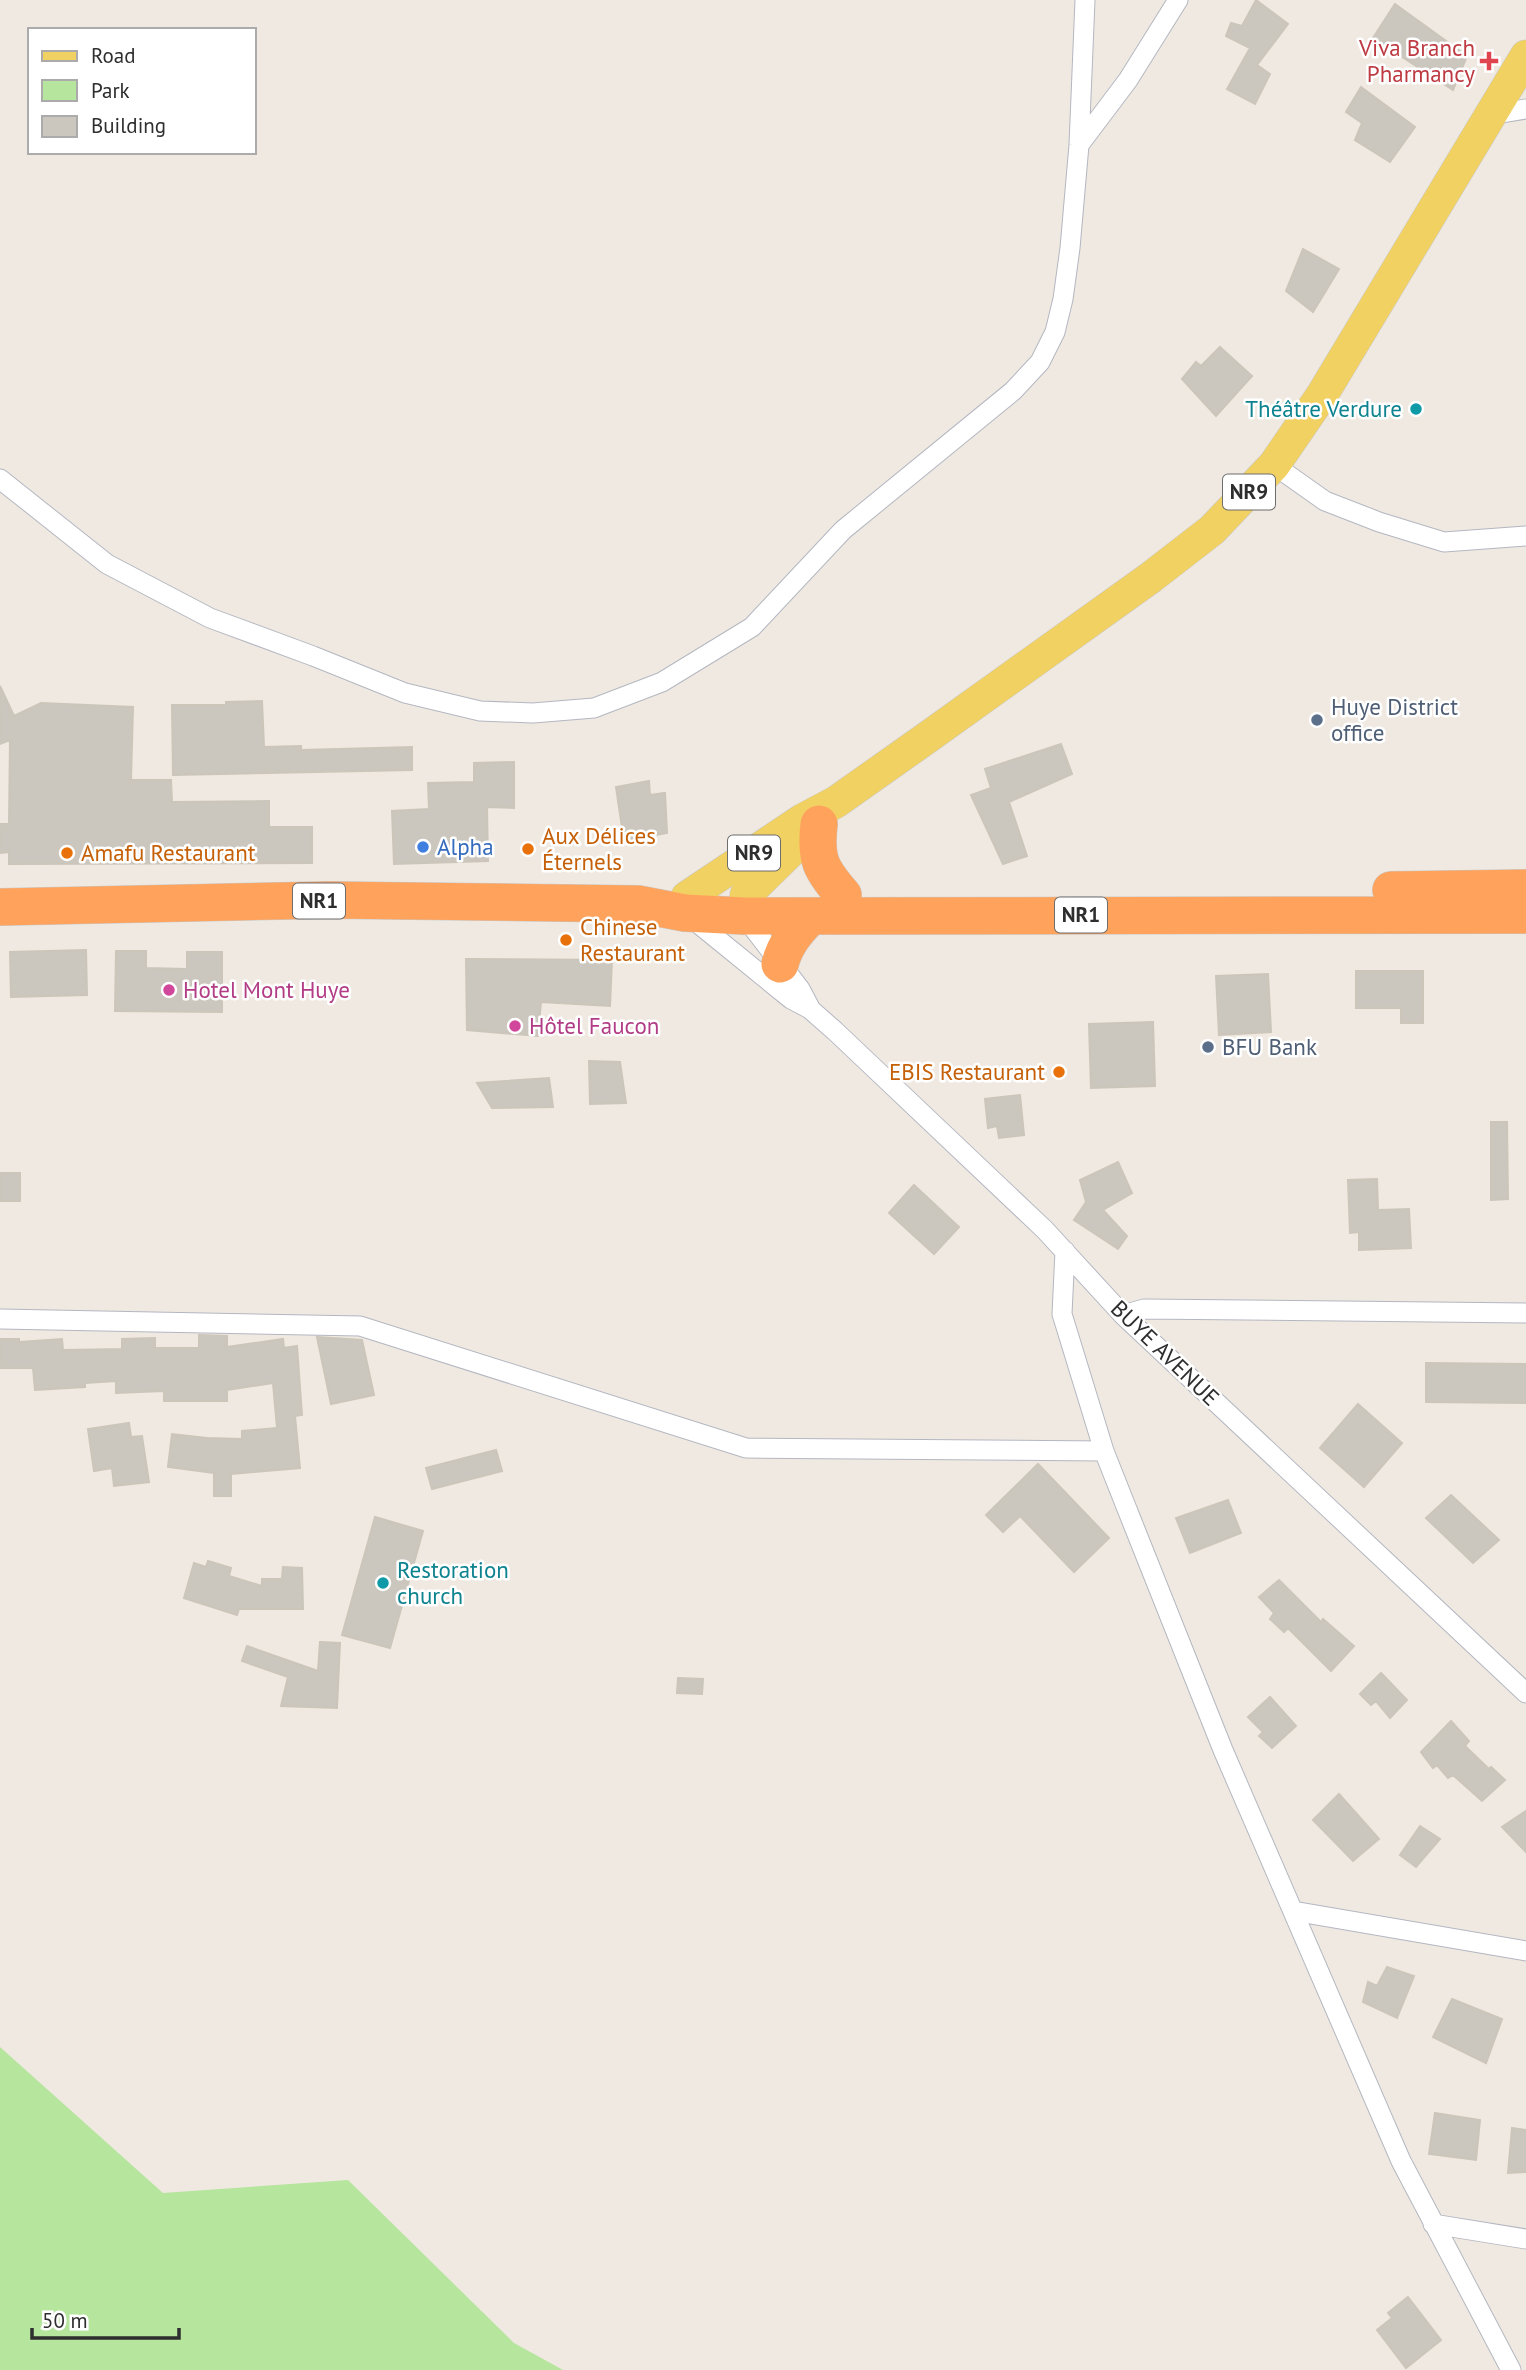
<svg xmlns="http://www.w3.org/2000/svg" width="1526" height="2370" viewBox="0 0 1526 2370" font-family="'PT Sans',sans-serif">
<style>
.green{fill:#b6e59e}
.building{fill:#cbc7bf;stroke:#cbc5ba;stroke-width:2}
.lines{fill:none;stroke-linecap:round;stroke-linejoin:round}
.street-casing{stroke:#b4b7c1;stroke-width:21}
.primary-casing{stroke:#c9c9c9;stroke-width:33}
.highway-casing{stroke:#c9c9c9;stroke-width:38}
.street{stroke:#fff;stroke-width:19}
.primary{stroke:#f2d163;stroke-width:32}
.highway{stroke:#ffa35c;stroke-width:37}
.health-dot{fill:#e0444e;stroke:#fff;stroke-width:2.5}
.culture-dot{fill:#0f9aa8;stroke:#fff;stroke-width:2.5}
.service-dot{fill:#5c6f8a;stroke:#fff;stroke-width:2.5}
.shop-dot{fill:#3f7fe0;stroke:#fff;stroke-width:2.5}
.food-dot{fill:#e8710a;stroke:#fff;stroke-width:2.5}
.hotel-dot{fill:#d1479c;stroke:#fff;stroke-width:2.5}
.labels{text-anchor:middle;stroke-width:5;stroke-linejoin:round;paint-order:stroke}
.shield{fill:#fff;stroke:#6d6d6d;stroke-width:2}
.shield-label{font-size:21px;font-weight:bold;fill:#2e2e2e}
.health-label{font-size:23px;fill:#be3a42;stroke:#fff;text-anchor:end}
.culture-label{font-size:23px;fill:#0d838f;stroke:#fff;text-anchor:end}
.service-label{font-size:23px;fill:#4e5e75;stroke:#fff;text-anchor:start}
.food-label{font-size:23px;fill:#c56008;stroke:#fff;text-anchor:start}
.shop-label{font-size:23px;fill:#366cbe;stroke:#fff;text-anchor:start}
.hotel-label{font-size:23px;fill:#b23c85;stroke:#fff;text-anchor:start}
.street-label{font-size:23px;fill:#2e2e2e;stroke:#fff}
</style>
<rect width="100%" height="100%" fill="#efe9e1"/>
<path class="green" d="M0 2047 163 2193 348 2180 514 2343 563 2370H0Z"/>
<path class="building" d="M1256 0 1288 24 1257 65 1270 74 1255 104 1227 89 1250 48 1226 36 1231 23 1242 26Z
M1395 4 1467 56 1453 90 1373 38Z
M1361 87 1415 127 1390 162 1355 140 1362 123 1346 112Z
M1303 249 1339 269 1313 312 1286 291Z
M1220 347 1252 376 1216 416 1182 379 1196 362 1201 366Z
M0 686 14 716 41 703 133 707 131 780H171L172 802 269 801V827H312V863L9 864V852L0 853V824H9L10 740 0 744Z
M262 701 264 747 301 746V750L412 747V770L173 775 172 705H226V702Z
M1061 744 1072 774 1009 802 1027 856 1003 864 971 795 991 788 985 769Z
M514 762V808L487 807 488 861 394 864 392 811 429 809 428 783 474 782V763Z
M649 781 650 795 665 793 667 833 624 841 616 787Z
M86 950 87 995 11 997 10 952Z
M116 951H146V968L187 969V952H222V1012L115 1011Z
M466 959 612 960 610 1006 541 1002 538 1036 467 1030Z
M1356 971H1423V1023H1401V1008H1356Z
M1268 974 1271 1032 1219 1035 1216 976Z
M1153 1022 1155 1086 1091 1088 1089 1024Z
M589 1061 620 1062 626 1103 590 1104Z
M549 1078 553 1107 492 1108 477 1083Z
M1020 1095 1024 1135 999 1138 997 1126 988 1128 985 1099Z
M1491 1122H1507L1508 1199 1491 1200Z
M1118 1162 1132 1193 1103 1210 1127 1236 1118 1249 1074 1220 1086 1202 1080 1180Z
M0 1173H20V1201H0Z
M1377 1179 1378 1210 1409 1209 1411 1248 1359 1250V1232L1350 1233 1348 1180Z
M914 1185 959 1227 934 1254 889 1213Z
M199 1335 227 1336V1347L283 1339 284 1348 297 1346 302 1415 295 1416 300 1468 231 1474V1496H214V1473L168 1467 172 1434 207 1438 242 1439V1431L277 1428 273 1383 227 1390V1401H164V1391L116 1393V1381L85 1383V1387L35 1390 33 1368H0V1339H19V1342L62 1339 63 1350 122 1349V1339L155 1338V1348H199Z
M317 1337 362 1340 374 1395 331 1404Z
M1426 1363 1526 1364V1403L1426 1402Z
M1358 1404 1402 1443 1364 1487 1320 1448Z
M129 1423 131 1437 142 1436 149 1482 114 1486 112 1468 94 1471 88 1429Z
M496 1450 502 1471 432 1489 426 1468Z
M1038 1464 1109 1538 1074 1572 1020 1516 1003 1532 986 1515Z
M1451 1495 1499 1540 1473 1563 1426 1518Z
M1228 1500 1241 1533 1190 1553 1176 1518Z
M375 1517 423 1531 390 1648 342 1635Z
M208 1561 231 1568 229 1576 262 1586V1579H282L283 1567 302 1568 303 1609H239L237 1615 184 1598 194 1563 206 1567Z
M1279 1580 1321 1622 1323 1619 1354 1646 1331 1671 1288 1628 1284 1632 1270 1619 1274 1613 1259 1597Z
M320 1642 340 1643 337 1708 281 1706 288 1677 242 1661 247 1646 318 1671Z
M1381 1673 1407 1700 1390 1718 1376 1701 1371 1705 1360 1694Z
M678 1678 703 1679 702 1694 677 1693Z
M1270 1697 1296 1726 1272 1748 1259 1736 1263 1732 1248 1717Z
M1451 1721 1469 1741 1465 1746 1489 1769 1491 1767 1505 1780 1482 1801 1453 1775 1448 1778 1437 1765 1433 1768 1421 1752Z
M1339 1794 1379 1839 1353 1861 1313 1820Z
M1526 1811V1852L1502 1827Z
M1420 1826 1440 1839 1416 1867 1400 1855Z
M1387 1967 1414 1976 1397 2018 1363 2002 1368 1982 1377 1986Z
M1452 1999 1502 2019 1486 2063 1433 2037Z
M1435 2113 1480 2120 1476 2160 1429 2154Z
M1512 2128 1526 2130V2172L1508 2173Z
M1408 2297 1441 2340 1406 2368 1377 2330 1392 2318 1388 2313Z"/>
<g class="lines">
<g class="street-casing">
<path id="street" d="M1489 115 1526 109
M1079 145 1128 80 1178 0
M1274 465 1325 501 1379 522 1444 542 1526 536
M0 479 107 564 210 618 313 656 405 693 480 711 533 713 594 708 662 682 752 627 843 530 1013 391 1040 362 1055 332 1063 299 1070 248 1079 145 1085 0
M689 916 791 999 810 1009 835 1031 1045 1230 1123 1315 1526 1693
M744 916 800 989 810 1008
M1065 1251 1062 1314 1104 1451 1123 1499 1223 1750 1401 2161 1511 2370
M1123 1315 1144 1309 1526 1313
M0 1319 360 1326 746 1448 1104 1451
M1293 1911 1526 1951
M1433 2224 1526 2239"/>
</g>
<g class="primary-casing">
<path id="primary" d="M685 913 687 897 802 820 836 802 928 737 1150 578 1212 530 1274 465 1322 395 1526 56
M744 916 746 895 810 832"/>
</g>
<g class="highway-casing">
<path id="highway" d="M819 824C815 858 820 869 843 895
M1391 890 1526 888
M0 907 329 900 638 904 685 913 744 916 1526 915
M780 964C785 944 797 930 811 916"/>
</g>
<use href="#street" class="street"/>
<use href="#primary" class="primary"/>
<use href="#highway" class="highway"/>
</g>
<path class="health-dot" d="M1485.5 50.5h7v7h7v7h-7v7h-7v-7h-7v-7h7z"/>
<g class="culture-dot">
<circle cx="1416" cy="409" r="7"/>
<circle cx="383" cy="1583" r="7"/>
</g>
<g class="service-dot">
<circle cx="1317" cy="720" r="7"/>
<circle cx="1208" cy="1047" r="7"/>
</g>
<circle class="shop-dot" cx="423" cy="847" r="7"/>
<g class="food-dot">
<circle cx="528" cy="849" r="7"/>
<circle cx="67" cy="853" r="7"/>
<circle cx="566" cy="940" r="7"/>
<circle cx="1059" cy="1072" r="7"/>
</g>
<g class="hotel-dot">
<circle cx="169" cy="990" r="7"/>
<circle cx="515" cy="1026" r="7"/>
</g>
<g class="labels">
<g class="shield">
<rect x="1223" y="474.5" width="52" height="35" rx="5"/>
<rect x="728" y="835.5" width="52" height="35" rx="5"/>
<rect x="293" y="883.5" width="52" height="35" rx="5"/>
<rect x="1055" y="897.5" width="52" height="35" rx="5"/>
</g>
<g class="shield-label">
<text x="1249" y="499">NR9</text>
<text x="754" y="860">NR9</text>
<text x="319" y="908">NR1</text>
<text x="1081" y="922">NR1</text>
</g>
<g class="health-label">
<text x="1475" y="56">Viva Branch<tspan x="1475" dy="26">Pharmancy</tspan></text>
</g>
<g class="culture-label">
<text x="1402" y="417">Théâtre Verdure</text>
<text x="397" y="1578" text-anchor="start">Restoration<tspan x="397" dy="26">church</tspan></text>
</g>
<g class="service-label">
<text x="1331" y="715">Huye District<tspan x="1331" dy="26">office</tspan></text>
<text x="1222" y="1055">BFU Bank</text>
</g>
<g class="food-label">
<text x="542" y="844">Aux Délices<tspan x="542" dy="26">Éternels</tspan></text>
<text x="81" y="861">Amafu Restaurant</text>
<text x="580" y="935">Chinese<tspan x="580" dy="26">Restaurant</tspan></text>
<text x="1045" y="1080" text-anchor="end">EBIS Restaurant</text>
</g>
<g class="shop-label">
<text x="437" y="855">Alpha</text>
</g>
<g class="hotel-label">
<text x="183" y="998">Hotel Mont Huye</text>
<text x="529" y="1034">Hôtel Faucon</text>
</g>
<g class="street-label">
<text transform="translate(1165 1353) rotate(44)" y="8">BUYE AVENUE</text>
</g>
</g>
<rect x="28" y="28" width="228" height="126" fill="#ffffff" stroke="#ababab" stroke-width="2"/>
<rect x="42" y="51" width="35" height="10" fill="#f2d163" stroke="#ababab" stroke-width="2"/>
<text x="91" y="63" font-size="21" fill="#2e2e2e">Road</text>
<rect x="42" y="80" width="35" height="21" fill="#b6e59e" stroke="#ababab" stroke-width="2"/>
<text x="91" y="98" font-size="21" fill="#2e2e2e">Park</text>
<rect x="42" y="116" width="35" height="21" fill="#cbc7bf" stroke="#ababab" stroke-width="2"/>
<text x="91" y="133" font-size="21" fill="#2e2e2e">Building</text>
<path d="M32 2328v10h147v-10" fill="none" stroke="#2e2e2e" stroke-width="3.5"/>
<text x="42" y="2328" font-size="21" fill="#2e2e2e" stroke="#ffffff" stroke-width="5" paint-order="stroke">50 m</text>
</svg>
